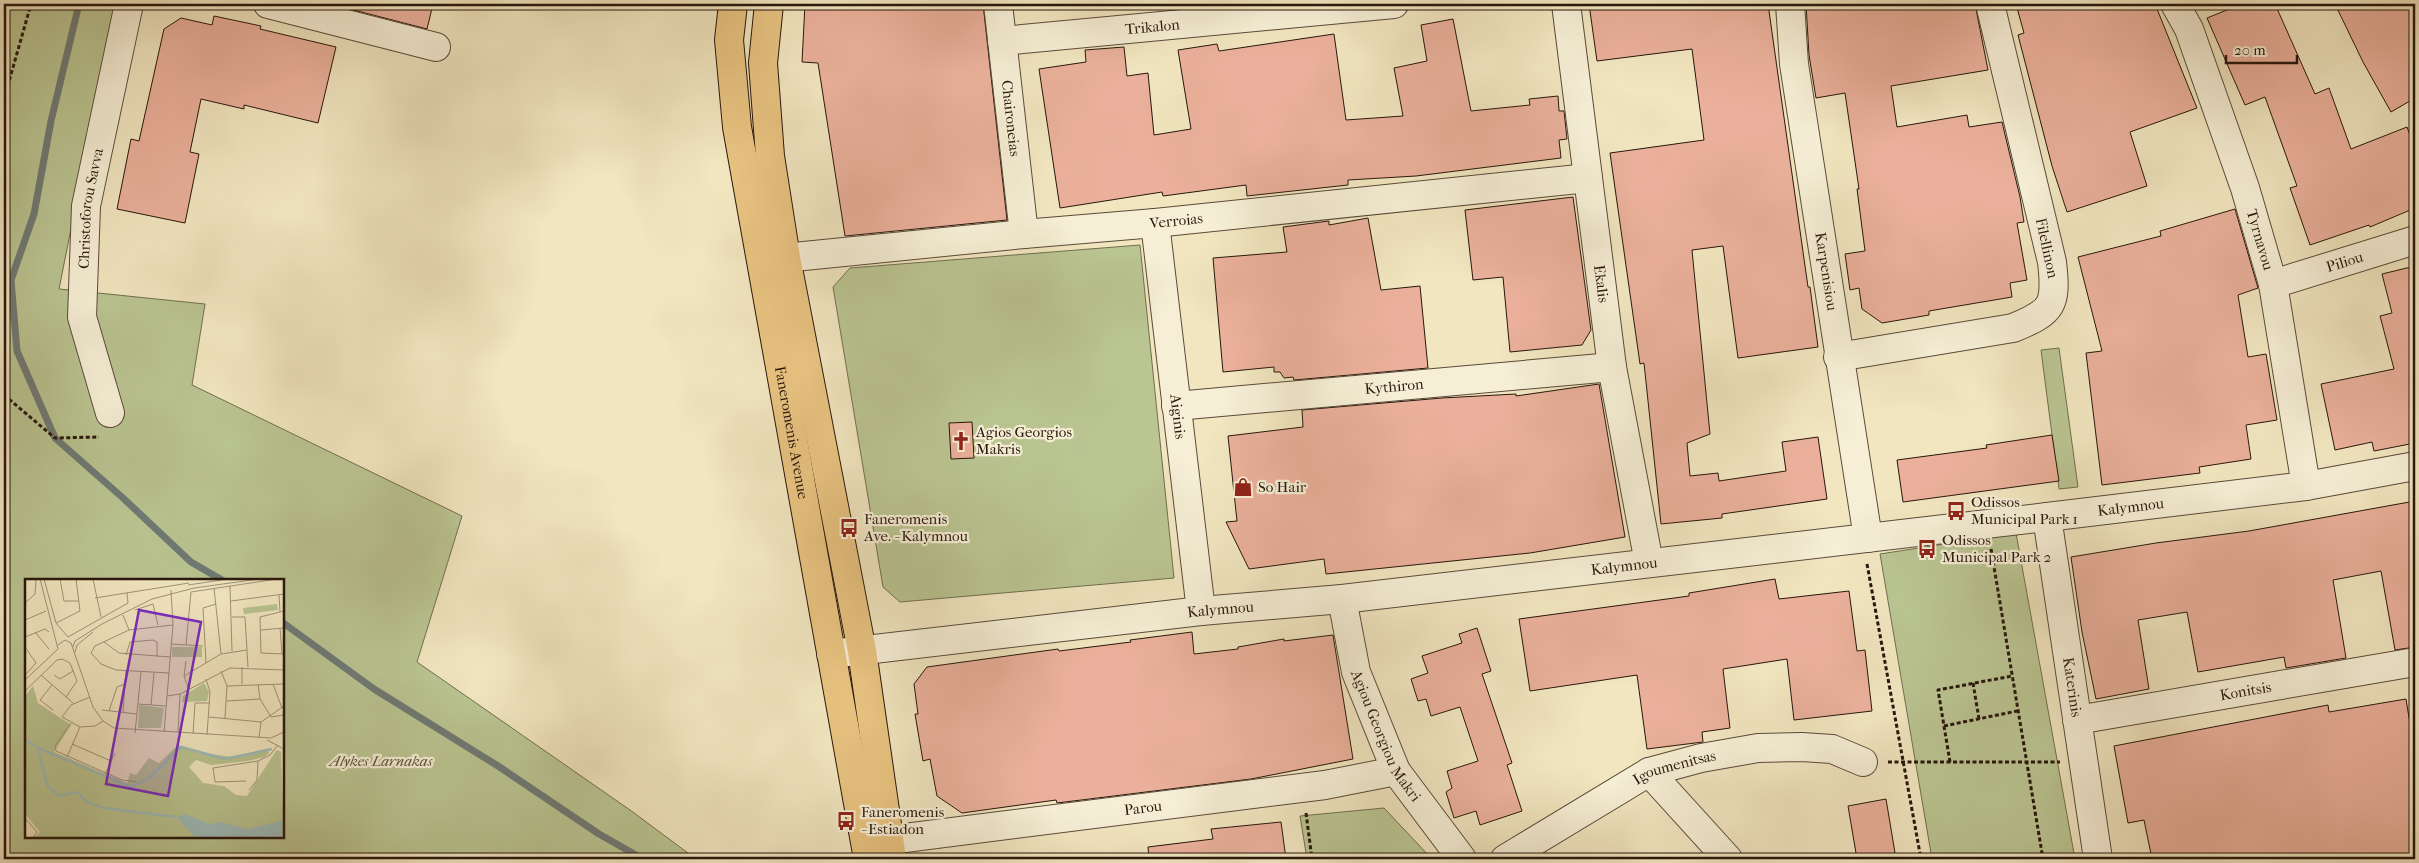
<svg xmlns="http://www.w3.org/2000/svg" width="2419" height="863" viewBox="0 0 2419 863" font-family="'IM FELL French Canon',serif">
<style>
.green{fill:#bac592;stroke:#716e4f;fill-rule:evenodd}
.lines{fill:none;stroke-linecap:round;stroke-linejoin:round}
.stream{stroke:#6f7a75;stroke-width:7}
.building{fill:#eab09b;stroke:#28160c}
.minor-casing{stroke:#5a4a39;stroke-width:30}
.major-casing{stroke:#28160c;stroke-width:30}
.path{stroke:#28160c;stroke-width:3;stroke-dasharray:4 2.5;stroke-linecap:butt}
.minor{stroke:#f6efd6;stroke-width:28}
.major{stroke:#e8c380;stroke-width:28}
.labels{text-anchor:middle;stroke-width:4.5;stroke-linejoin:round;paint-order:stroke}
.street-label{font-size:15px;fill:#28160c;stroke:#f6efd6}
.poi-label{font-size:15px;fill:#28160c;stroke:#f6efd6;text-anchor:start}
.park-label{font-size:15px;font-style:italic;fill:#5b533b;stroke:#f6efd6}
.inset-river{fill:none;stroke:#9ebdbb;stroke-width:2.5}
.inset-road{fill:none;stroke:#a19378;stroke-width:1}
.view{fill:#7b2cbf;fill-opacity:0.15;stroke:#7b2cbf;stroke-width:2.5}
.inset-edge{fill:none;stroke:#28160c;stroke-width:2.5}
</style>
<rect width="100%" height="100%" fill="#f1e6c0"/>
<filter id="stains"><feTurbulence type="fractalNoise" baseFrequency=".004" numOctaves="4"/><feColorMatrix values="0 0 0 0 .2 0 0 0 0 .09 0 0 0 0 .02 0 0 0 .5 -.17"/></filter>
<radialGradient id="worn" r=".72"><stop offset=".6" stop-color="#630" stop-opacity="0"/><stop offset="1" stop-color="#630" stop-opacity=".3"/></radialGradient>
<path class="green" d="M4 4H116L59 289 205 304 192 385 462 516 417 662 630 810 696 859H4ZM26 580H282V837H26Z
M1140 245 1174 578 900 602 883 587 833 287 850 268Z
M2059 348 2078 487 2059 489 2041 350Z
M2016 533 2075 859H1932L1880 554Z
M1384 808 1432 859H1307L1300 816Z"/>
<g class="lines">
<path class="stream" d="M79 4 51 121 34 214 11 280 17 351 55 438 123 498 191 562 222 580
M282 622 374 689 498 766 599 834 643 859"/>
</g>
<path class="building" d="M347 4H433L427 29 346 8Z
M805 4H880V7L908 4H983L1007 220 845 236 818 63 802 62Z
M1589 4H1768L1808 287H1810L1818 347 1738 358 1723 246 1692 250 1710 434 1687 443 1690 476 1718 473 1719 481 1786 471 1782 442 1818 437 1827 499 1722 514V518L1661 524 1644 363 1640 364 1610 153 1704 140 1692 49 1597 61Z
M1806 4H1975L1988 70 1891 86 1897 127 1967 115 1969 127 2002 122 2020 197 2024 222 2017 223 2027 280 2010 283 2012 297 1929 311V315L1882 323 1862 309 1859 288 1850 290 1845 254 1865 251 1857 189H1859L1845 93 1816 98 1809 55Z
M2016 4H2155L2197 108 2130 132 2147 186 2067 212 2052 166 2018 35 2024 33Z
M2242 4H2275L2315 94 2329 88 2351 149 2407 127 2415 148V208L2370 227 2369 225 2310 245 2290 188 2297 186 2265 97 2245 105 2207 18Z
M2335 4H2415V98L2391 112 2363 62Z
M214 16 261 26 260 29 336 47 318 123 244 105V109L201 99 190 152 199 154 185 223 117 209 131 139 139 141 164 29 181 18 212 25Z
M1453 19 1471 111 1530 105 1529 99 1558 96 1559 111H1564L1567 139 1559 140 1561 158 1416 176 1348 180V185L1247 196 1246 185 1163 196 1162 192 1060 208 1039 69 1086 62 1085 50 1124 47 1127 76 1148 73 1154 135 1191 129 1178 50 1217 44 1219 51 1334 34 1346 120 1403 116 1394 68 1427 61 1421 25Z
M1573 197 1591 330 1582 345 1510 352 1503 277 1473 280 1465 210Z
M2235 209 2258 288 2238 295 2248 357 2266 354 2277 420 2246 425 2251 459 2199 467 2200 473 2102 485 2086 353 2102 351 2078 257 2161 236 2160 231Z
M1368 218 1381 290 1420 286 1428 368 1294 380 1293 377 1284 378 1280 372H1274V367L1223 372 1213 258 1287 252 1283 227 1329 221V225Z
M2415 266V443L2374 451 2372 442 2335 450 2321 384 2394 369 2380 316 2392 313 2382 274Z
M1599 384 1625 537 1530 553 1326 574 1324 559 1249 569 1226 522 1237 521 1228 436 1303 427 1302 410 1442 398 1516 394V396Z
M972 422 974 458 951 459 949 423Z
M2052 435 2059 481 1903 502 1897 460 1987 448 1986 445Z
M2415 501V647L2395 650 2381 571 2333 580 2346 658 2286 668 2284 657 2198 672 2187 612 2138 620 2149 689 2096 699 2082 632 2071 557 2156 543 2249 531Z
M1775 579 1779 599 1849 591 1857 651 1865 650 1872 711 1794 720 1787 659 1723 669 1730 728 1702 732 1703 742 1647 749 1637 675 1530 691 1519 619 1689 596V593Z
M1477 628 1491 671 1482 674 1512 763 1507 765 1522 811 1480 825 1476 811 1454 818 1446 792 1452 788 1447 771 1478 761 1460 707 1431 716 1426 699 1418 701 1411 679 1428 673 1422 656 1462 643 1459 634Z
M1192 632 1194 654 1238 649V647L1284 639V641L1333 635 1353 759 1251 779 1057 803 1056 800 962 813 937 796 930 759 923 761 915 714H918L914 684 927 667 1058 649 1059 651 1131 642 1130 640Z
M2406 699 2415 755V854L2390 859H2152L2144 820 2128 823 2114 746 2328 705 2329 712Z
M1886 799 1896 859H1857L1848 806Z
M1281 822 1286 859H1149L1148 847 1213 839 1211 829Z"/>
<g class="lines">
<g class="minor-casing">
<g id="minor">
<path d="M268 4 436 47"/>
<path id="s1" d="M998 4 1024 234"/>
<path id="s2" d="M1566 4 1612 367 1649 563"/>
<path id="s3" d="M1790 4 1794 64 1868 538"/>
<path id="s4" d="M2175 4 2189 29 2245 188 2273 284 2306 486"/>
<path id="s5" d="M1002 41 1394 4"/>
<path id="s6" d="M1155 223 1201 611"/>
<path id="s7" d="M764 260 1024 234 1155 223 1588 178"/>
<path id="s8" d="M2273 284 2415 240"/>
<path d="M1838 357 2013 328C2053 312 2057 305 2052 262L1990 4"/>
<path id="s9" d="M1176 406 1612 367"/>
<path id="s10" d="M110 413 82 317 86 206 129 4"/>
<path id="s11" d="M2047 517 2098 859"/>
<path id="s12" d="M1342 599 1356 672 1396 771 1462 859"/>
<path id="s13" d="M831 654 1201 611 1342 599 2047 517 2306 486 2415 466"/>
<path id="s14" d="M2077 720 2415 662"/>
<path d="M1649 772 1728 859"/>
<path id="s15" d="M889 840 1325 785 1396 771"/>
<path id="s16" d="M1505 859 1649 772 1701 758 1758 748 1802 747 1832 749 1863 762"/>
</g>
</g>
<g class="major-casing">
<g id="major">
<path id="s17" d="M733 4 729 40 737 127 868 859"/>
<path d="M769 4 763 63 770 156 786 258 862 651 892 859"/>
</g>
</g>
<path class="path" d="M4 99 31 4
M4 395 55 438 99 437
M1991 549 2043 859
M1867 564 1921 859
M1973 683 1979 719
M1944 726 2017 711
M1888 762H2060
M1950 762 1938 690 2012 676
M1306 813 1312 859"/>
<use href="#minor" class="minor"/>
<use href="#major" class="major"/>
</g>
<defs>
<g id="church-bare" transform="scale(1.5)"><path d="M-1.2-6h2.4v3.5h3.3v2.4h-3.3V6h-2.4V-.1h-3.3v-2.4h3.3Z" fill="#8f2418" stroke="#f6efd6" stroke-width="2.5" paint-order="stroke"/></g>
<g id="shop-bare" transform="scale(1.5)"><path d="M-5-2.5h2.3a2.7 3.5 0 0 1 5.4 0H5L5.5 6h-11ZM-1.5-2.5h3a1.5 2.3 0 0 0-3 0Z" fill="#8f2418" stroke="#f6efd6" stroke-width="2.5" paint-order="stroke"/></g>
<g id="bus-bare" transform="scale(1.5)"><path d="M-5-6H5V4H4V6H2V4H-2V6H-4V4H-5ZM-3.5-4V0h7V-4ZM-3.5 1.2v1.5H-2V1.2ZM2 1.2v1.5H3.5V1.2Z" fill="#8f2418" stroke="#f6efd6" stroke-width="2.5" paint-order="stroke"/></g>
</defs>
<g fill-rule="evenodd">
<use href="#church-bare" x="961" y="441"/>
<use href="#shop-bare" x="1243" y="487"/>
<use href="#bus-bare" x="1956" y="511"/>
<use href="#bus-bare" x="849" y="528"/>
<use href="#bus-bare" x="1927" y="549"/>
<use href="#bus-bare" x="846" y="821"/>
</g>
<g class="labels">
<g class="street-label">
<text dy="5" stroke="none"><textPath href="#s5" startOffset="151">Trikalon</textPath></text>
<text dy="5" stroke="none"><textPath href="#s1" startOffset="115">Chaironeias</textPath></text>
<text dy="5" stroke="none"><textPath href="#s10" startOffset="209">Christoforou Savva</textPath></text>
<text dy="5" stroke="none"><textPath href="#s7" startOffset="414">Verroias</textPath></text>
<text dy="5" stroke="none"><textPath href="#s4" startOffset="251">Tyrnavou</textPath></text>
<text transform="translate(2047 248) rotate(78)" y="5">Filellinon</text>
<text dy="5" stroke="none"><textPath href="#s8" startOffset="75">Piliou</textPath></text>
<text dy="5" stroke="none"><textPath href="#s3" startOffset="270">Karpenisiou</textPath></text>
<text dy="5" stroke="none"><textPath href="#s2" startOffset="282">Ekalis</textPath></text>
<text dy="5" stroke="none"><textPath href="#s9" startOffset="219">Kythiron</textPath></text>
<text dy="5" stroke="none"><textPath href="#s6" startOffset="195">Aiginis</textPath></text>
<text dy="5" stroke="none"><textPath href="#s17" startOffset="434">Faneromenis Avenue</textPath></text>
<text dy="5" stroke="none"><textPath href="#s13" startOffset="1308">Kalymnou</textPath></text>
<text dy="5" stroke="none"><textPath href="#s13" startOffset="798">Kalymnou</textPath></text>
<text dy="5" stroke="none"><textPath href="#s13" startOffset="392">Kalymnou</textPath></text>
<text dy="5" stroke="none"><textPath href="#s11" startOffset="172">Katerinis</textPath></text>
<text dy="5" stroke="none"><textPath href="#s14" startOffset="171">Konitsis</textPath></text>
<text dy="5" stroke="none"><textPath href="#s12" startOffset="145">Agiou Georgiou Makri</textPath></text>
<text dy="5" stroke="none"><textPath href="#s16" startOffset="194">Igoumenitsas</textPath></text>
<text dy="5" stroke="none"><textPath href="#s15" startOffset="256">Parou</textPath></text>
</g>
<g class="poi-label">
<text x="976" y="437">Agios Georgios<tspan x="976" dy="17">Makris</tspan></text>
<text x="1258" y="492">So Hair</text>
<text x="1971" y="507">Odissos<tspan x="1971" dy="17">Municipal Park 1</tspan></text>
<text x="864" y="524">Faneromenis<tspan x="864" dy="17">Ave. - Kalymnou</tspan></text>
<text x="1942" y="545">Odissos<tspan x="1942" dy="17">Municipal Park 2</tspan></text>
<text x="861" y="817">Faneromenis<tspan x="861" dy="17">- Estiadon</tspan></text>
</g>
<g class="park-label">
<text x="381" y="766">Alykes Larnakas</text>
</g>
</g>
<g transform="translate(25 579)">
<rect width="259" height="259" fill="#f1e6c0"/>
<path d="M252 25 253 31 219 35 218 29ZM147 68H177V78H147ZM179 104 184 113 182 122 157 123 158 117ZM8 107 13 124 46 146 29 173 102 204 105 194 111 196 124 179 134 184 153 166 178 174 207 178 242 170 244 174 239 178 222 182 186 186 171 181 164 188 178 204 199 207 211 216 222 217 249 175 252 171 256 173 259 258H9L15 253 0 235V117ZM114 126 139 129 136 149H113Z" fill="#bac592"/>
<path d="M161 235 184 245 196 243 223 250 259 241V258H170L151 238Z" fill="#9ebdbb"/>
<path class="inset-river" d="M0 161 13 169 22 206 34 217 52 213 62 223 79 229 151 238M13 169 106 208 124 199 156 168 200 180 247 170"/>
<path class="inset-road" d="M19 0 31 44 43 58 103 24 102 14M35 0 39 22H54M68 0 76 38M163 6 203 0M205 7 207 72M189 9 196 75M254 16 255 33M70 19 164 4M206 22 259 15M0 24 10 15 11 0M110 31 128 25 133 46M259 32 235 38 236 74 259 75M98 36 104 51M207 38H220L223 88M0 41 21 32M31 44 55 32 51 0M255 49 257 75M236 51 259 49M10 53 24 70M0 58 20 50 24 53M79 63 94 74 145 78M146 65 178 67M33 66 40 61 46 64 68 128 78 142 89 149 246 159 259 153M161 66 166 13 252 0M0 68 11 84 0 96M48 68 50 62 77 45 127 20 169 9 234 0M50 73 52 66 68 53M101 76 105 63 128 61 132 63V78M161 82 159 97 164 111M181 84 178 29 191 25M217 88V105M196 92 202 107 200 139M144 94 91 91 76 85 66 74 70 67 104 51 148 46M16 96 48 124M29 96 35 100 48 92M159 97 196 75 222 71M181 100 185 113 182 156M0 101 33 70 15 0M233 105 235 120 246 138 259 136M248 105 257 129M27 106 15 121 28 131M202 107 259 105M0 112 32 81 37 80 45 84 52 102 41 118M142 117 155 115 205 89 259 91M65 118 46 126 37 138 55 148 70 147 78 142M202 122 235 120M113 125 141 127M126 126 129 94M77 131 112 135M84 132 92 108 100 105M98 133 101 92M184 138 236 143 259 127M46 144 30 167 31 172 97 201 112 203M139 153 148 46 146 11M153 153 155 115M110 154 116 93M168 155 170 124H185M234 158 236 143M242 161 259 170M47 165 86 182M42 178 55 148M80 195 90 174M221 202 190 203 188 189 233 182 245 176 253 166M224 211 232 201 233 182M0 239 12 253 8 258"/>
<path class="view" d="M114 31 176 43 143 217 81 205Z"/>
<rect width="259" height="259" class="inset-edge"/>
</g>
<rect width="2419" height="863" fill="none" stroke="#f1e6c0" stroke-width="20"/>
<rect x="5" y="5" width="2409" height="853" fill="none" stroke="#28160c" stroke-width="2.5"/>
<rect x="10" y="10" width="2399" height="843" fill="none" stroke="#28160c"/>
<path d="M2226 55v8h71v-8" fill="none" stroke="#28160c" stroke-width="2.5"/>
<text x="2234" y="55" font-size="15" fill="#28160c" stroke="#f6efd6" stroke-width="4" paint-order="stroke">20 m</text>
<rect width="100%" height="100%" filter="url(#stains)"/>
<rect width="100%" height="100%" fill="url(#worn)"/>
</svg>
